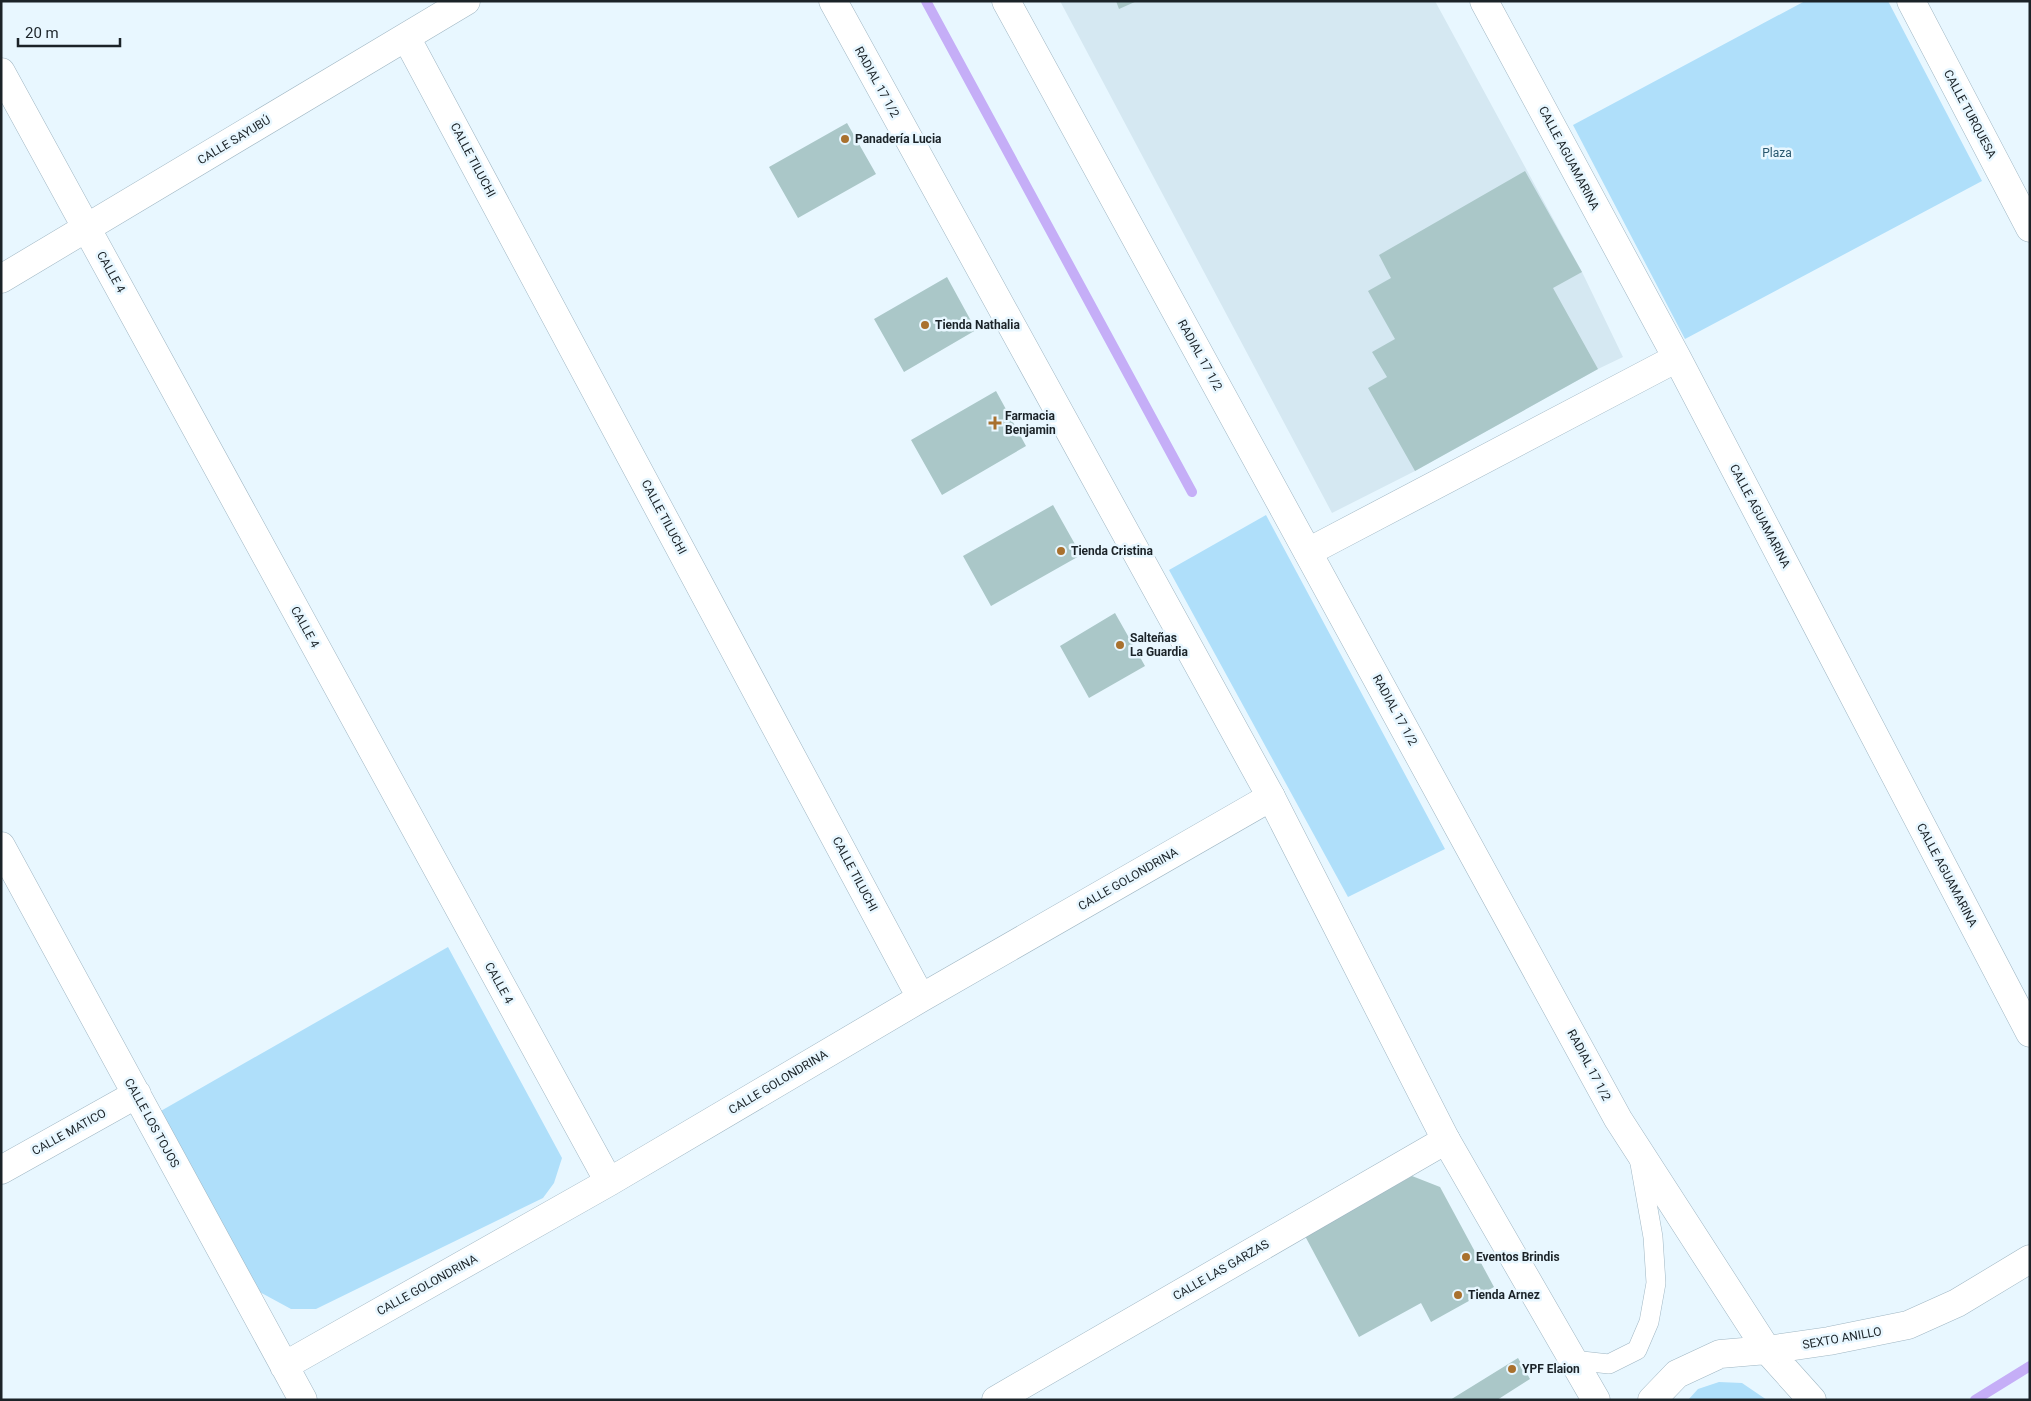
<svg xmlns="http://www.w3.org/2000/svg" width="2031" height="1401" viewBox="0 0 2031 1401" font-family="Roboto,sans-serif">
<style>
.built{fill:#d5e8f2}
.green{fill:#afdffa}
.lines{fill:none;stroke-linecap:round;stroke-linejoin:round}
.stream{stroke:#c5aef7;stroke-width:10}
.building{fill:#aac7c8}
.service-casing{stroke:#9fb6c3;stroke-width:20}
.minor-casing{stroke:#9fb6c3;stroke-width:29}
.secondary-casing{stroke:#9fb6c3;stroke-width:29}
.service{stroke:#fff;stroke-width:19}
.minor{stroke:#fff;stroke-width:28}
.secondary{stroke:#fff;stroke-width:28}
.poi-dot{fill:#a9712e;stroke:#e8f7ff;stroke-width:2}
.labels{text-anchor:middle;stroke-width:5;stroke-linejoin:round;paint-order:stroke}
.street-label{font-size:12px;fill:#1b2328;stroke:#e8f7ff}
.poi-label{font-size:12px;font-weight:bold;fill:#1b2328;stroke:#e8f7ff;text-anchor:start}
.park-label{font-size:12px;fill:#28576e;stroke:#e8f7ff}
</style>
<rect width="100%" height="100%" fill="#e8f7ff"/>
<path class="built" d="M1060 1H1435L1582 272 1623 357 1598 369 1415 471 1332 513Z"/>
<path class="green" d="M1805 1H1888L1982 181 1685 339 1573 125Z
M1266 515 1445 849 1348 897 1169 570Z
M448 947 562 1158 554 1183 543 1198 316 1309H291L256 1290 159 1112Z
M1719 1382 1742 1383 1767 1400H1688L1698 1389Z"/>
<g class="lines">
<path class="stream" d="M926 1 1192 492
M1975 1400 2030 1366"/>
</g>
<path class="building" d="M1116 1H1137L1119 9Z
M847 123 876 174 798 218 769 167Z
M1525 171 1582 272 1553 288 1598 369 1415 471 1368 388 1387 377 1372 352 1395 339 1368 291 1391 278 1379 255Z
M947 277 976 330 904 372 874 319Z
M996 391 1026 446 942 495 911 440Z
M1053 505 1081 555 991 606 963 556Z
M1115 613 1145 666 1089 698 1060 646Z
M1412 1176 1440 1187 1494 1287 1431 1322 1421 1303 1359 1337 1305 1236Z
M1518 1358 1530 1379 1497 1400H1450Z"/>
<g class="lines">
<g class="service-casing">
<path id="service" d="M1573 1360 1609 1364 1637 1350 1649 1322 1656 1283 1653 1237 1639 1158"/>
</g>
<g class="minor-casing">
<path id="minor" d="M1484 1 1677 358 2030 1033
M1911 1 2030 228
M406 37 921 998
M1 72 609 1182
M1 279 466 1
M1308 552 1677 358
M1 846 303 1400
M1 1170 137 1094
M284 1366 609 1182 921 998 1271 797
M996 1400 1446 1140"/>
</g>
<g class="secondary-casing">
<path id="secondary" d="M833 1 1271 797 1446 1140 1596 1400
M1006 1 1618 1119 1767 1350 1812 1400
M1652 1400 1677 1374 1720 1354 1767 1350 1829 1341 1908 1325 1957 1303 2030 1259"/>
</g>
<use href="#service" class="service"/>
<use href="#minor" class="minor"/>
<use href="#secondary" class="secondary"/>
</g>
<g class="poi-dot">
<circle cx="845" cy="139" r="5"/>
<circle cx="925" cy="325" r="5"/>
<path d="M992.5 415.5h5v5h5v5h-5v5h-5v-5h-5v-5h5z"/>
<circle cx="1061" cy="551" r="5"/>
<circle cx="1120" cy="645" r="5"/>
<circle cx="1466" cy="1257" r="5"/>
<circle cx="1458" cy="1295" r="5"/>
<circle cx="1512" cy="1369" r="5"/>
</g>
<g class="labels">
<g class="street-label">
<text transform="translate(877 82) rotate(61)" y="4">RADIAL 17 1/2</text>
<text transform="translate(1970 114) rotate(62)" y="4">CALLE TURQUESA</text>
<text transform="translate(234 140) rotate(-31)" y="4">CALLE SAYUBÚ</text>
<text transform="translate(1569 158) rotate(62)" y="4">CALLE AGUAMARINA</text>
<text transform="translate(473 160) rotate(62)" y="4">CALLE TILUCHI</text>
<text transform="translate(111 272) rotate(61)" y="4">CALLE 4</text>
<text transform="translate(1200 355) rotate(61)" y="4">RADIAL 17 1/2</text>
<text transform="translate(1760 516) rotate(62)" y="4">CALLE AGUAMARINA</text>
<text transform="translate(664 517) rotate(62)" y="4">CALLE TILUCHI</text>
<text transform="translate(305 627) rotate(61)" y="4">CALLE 4</text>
<text transform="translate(1395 710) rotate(61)" y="4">RADIAL 17 1/2</text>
<text transform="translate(855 874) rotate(62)" y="4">CALLE TILUCHI</text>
<text transform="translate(1947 875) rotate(62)" y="4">CALLE AGUAMARINA</text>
<text transform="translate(1128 879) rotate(-30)" y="4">CALLE GOLONDRINA</text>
<text transform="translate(499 983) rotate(61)" y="4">CALLE 4</text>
<text transform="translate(1589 1065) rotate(62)" y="4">RADIAL 17 1/2</text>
<text transform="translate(778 1082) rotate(-31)" y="4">CALLE GOLONDRINA</text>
<text transform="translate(152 1123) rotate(61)" y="4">CALLE LOS TOJOS</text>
<text transform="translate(69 1132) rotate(-29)" y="4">CALLE MATICO</text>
<text transform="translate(1221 1270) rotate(-30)" y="4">CALLE LAS GARZAS</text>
<text transform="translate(427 1285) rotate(-29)" y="4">CALLE GOLONDRINA</text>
<text transform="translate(1842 1338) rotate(-10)" y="4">SEXTO ANILLO</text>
</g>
<g class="poi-label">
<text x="855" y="143">Panadería Lucia</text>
<text x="935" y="329">Tienda Nathalia</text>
<text x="1005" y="420">Farmacia<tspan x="1005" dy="14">Benjamin</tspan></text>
<text x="1071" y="555">Tienda Cristina</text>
<text x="1130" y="642">Salteñas<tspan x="1130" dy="14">La Guardia</tspan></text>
<text x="1476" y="1261">Eventos Brindis</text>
<text x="1468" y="1299">Tienda Arnez</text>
<text x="1522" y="1373">YPF Elaion</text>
</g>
<g class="park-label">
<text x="1777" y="157">Plaza</text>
</g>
</g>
<rect width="2031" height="1401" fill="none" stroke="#1b2328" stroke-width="5"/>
<path d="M18 38v8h102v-8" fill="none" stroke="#1b2328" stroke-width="2.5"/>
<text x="25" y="38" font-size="15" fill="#1b2328" stroke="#e8f7ff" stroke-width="4" paint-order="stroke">20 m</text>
</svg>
